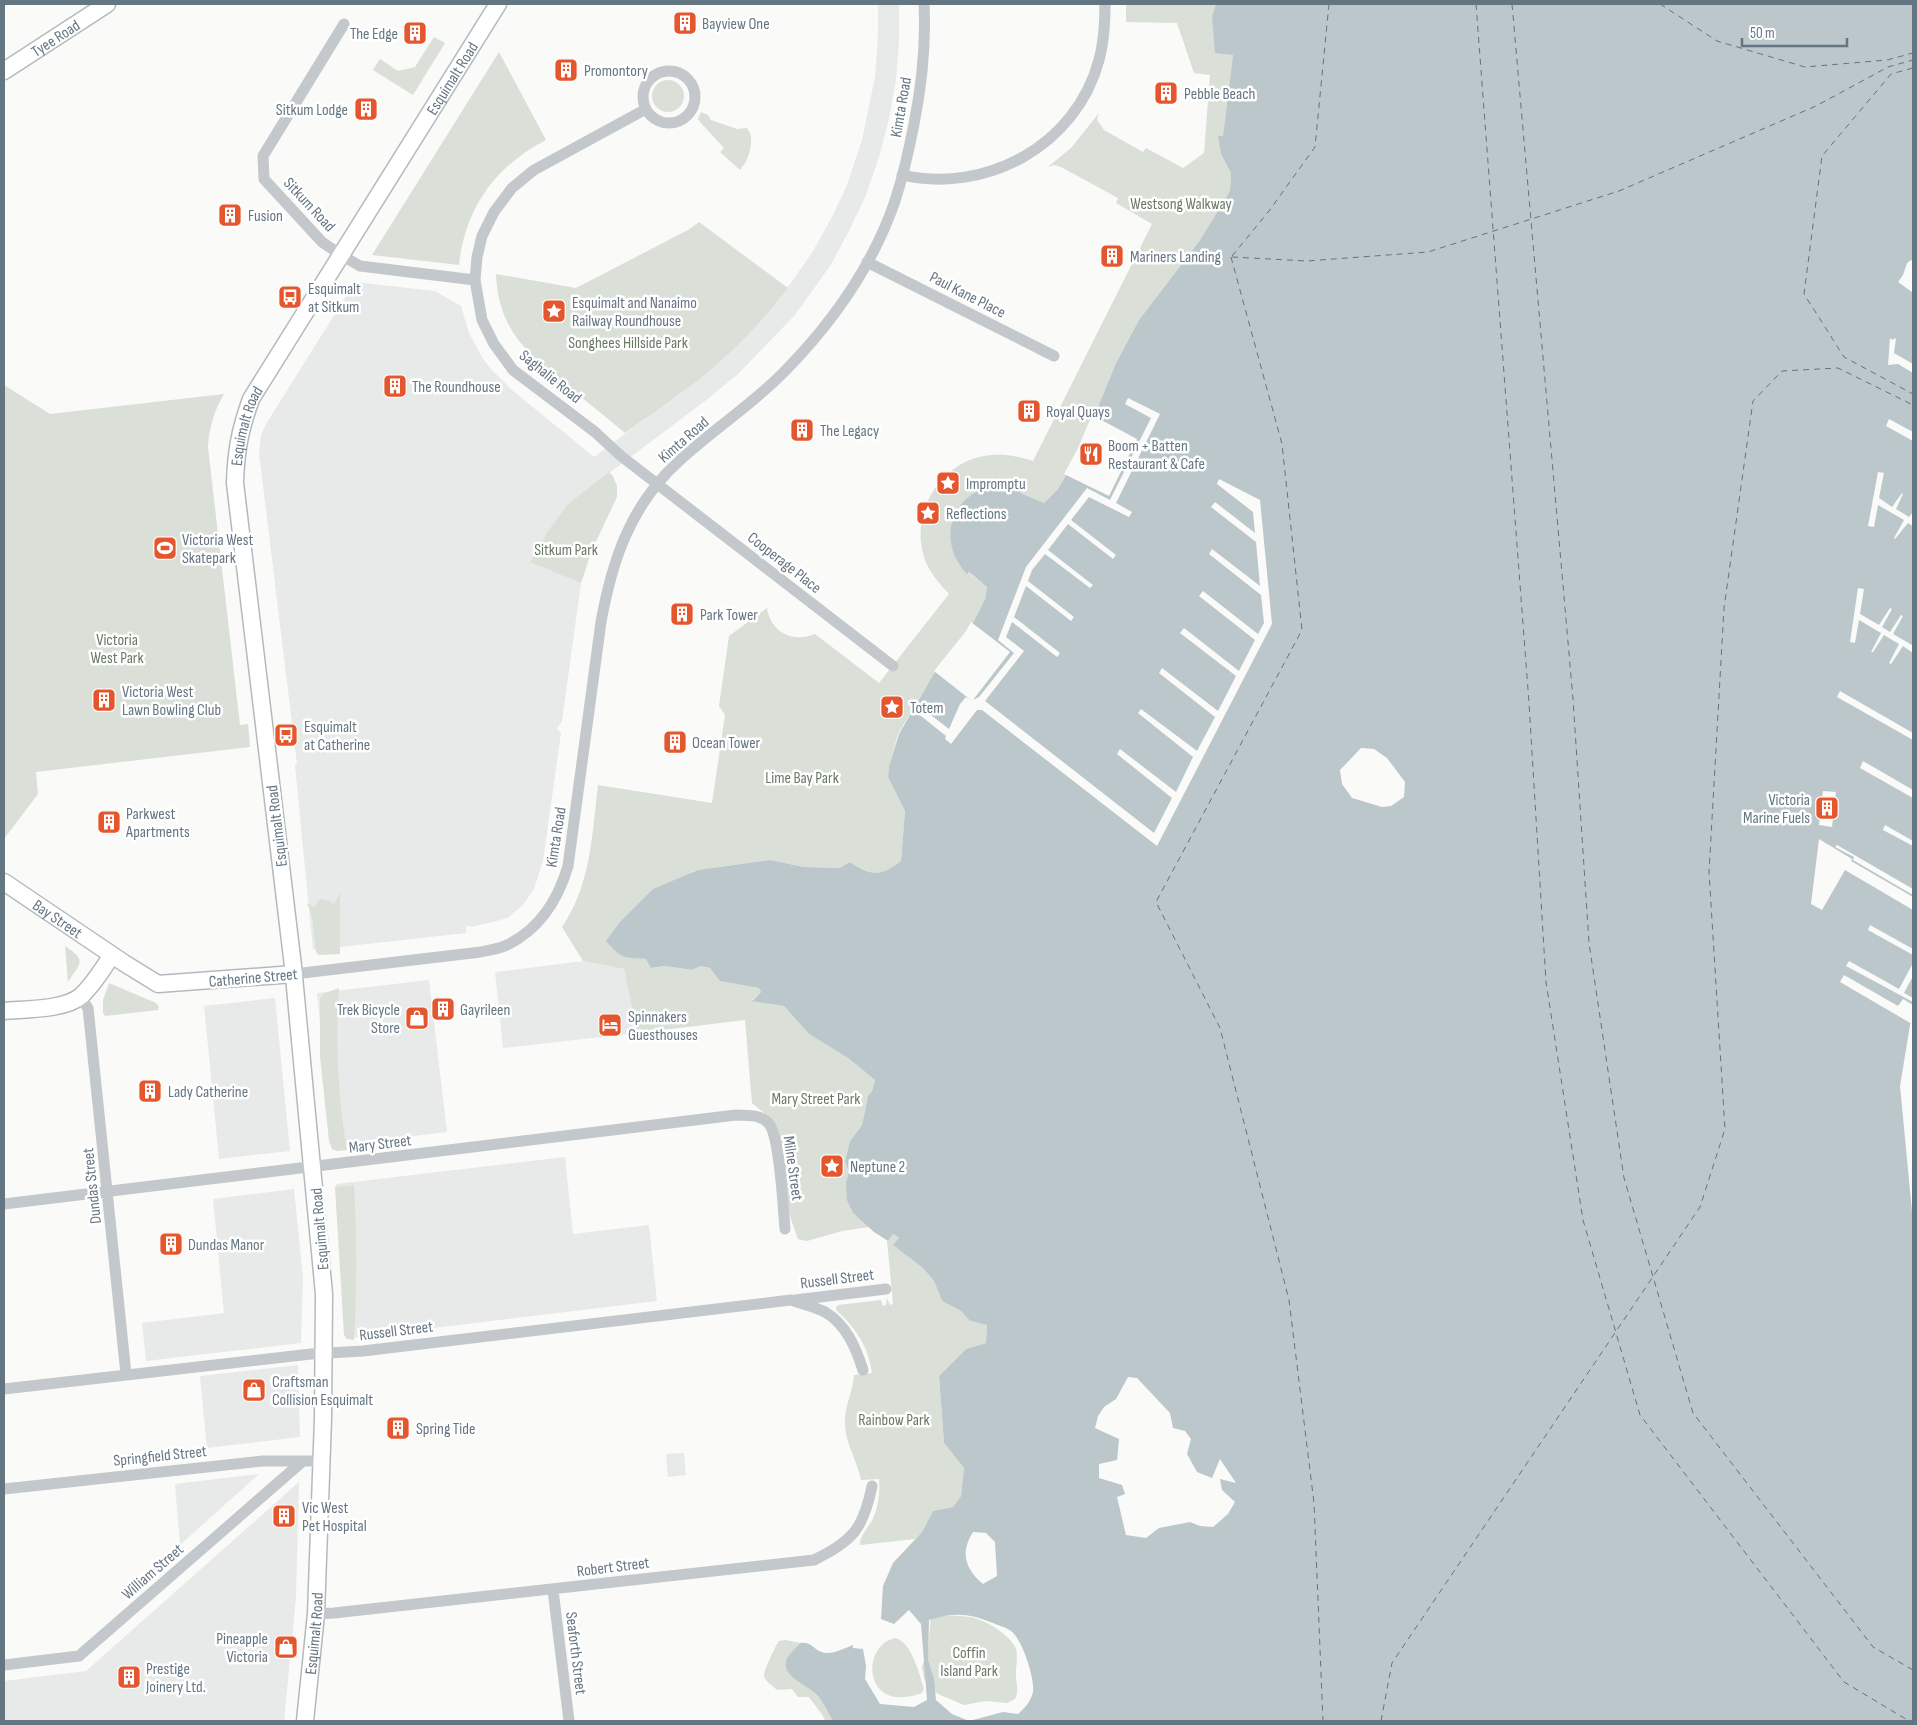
<svg xmlns="http://www.w3.org/2000/svg" width="1917" height="1725" viewBox="0 0 1917 1725" font-family="'Sofia Sans Condensed',sans-serif">
<style>
.built{fill:#e8e9e9}
.green{fill:#dadfd7}
.water{fill:#bbc7cb;fill-rule:evenodd}
.pier{fill:#fafaf8}
.lines{fill:none;stroke-linecap:round;stroke-linejoin:round}
.ferry{stroke:#60757c;stroke-width:1;stroke-dasharray:6 5;stroke-linecap:butt}
.secondary-casing{stroke:#b3babf;stroke-width:19}
.street{stroke:#c3c8cc;stroke-width:11}
.secondary{stroke:#fff;stroke-width:16}
.labels{text-anchor:middle;stroke-width:5;stroke-linejoin:round;paint-order:stroke}
.poi-label{font-size:16px;fill:#657683;stroke:#fff;text-anchor:start}
.street-label{font-size:16px;fill:#657683;stroke:#fff}
.park-label{font-size:16px;fill:#687a64;stroke:#fff}
</style>
<rect width="100%" height="100%" fill="#fafaf8"/>
<path class="built" d="M878 4H899V40L896 80 889 119 879 157 866 195 849 231 830 266 795 315 739 373 709 398 568 504 547 532 530 561 581 583 562 721 557 729 561 733 543 861 534 889 523 905 508 918 472 927 466 926V933L313 950 295 765 297 764 259 453 261 435 266 424 355 282 435 291 461 306 469 333 483 359 492 370 512 390 594 457 696 381 725 357 778 301 812 253 833 215 847 185 862 140 875 77 878 36Z
M583 961 624 969 637 1033 503 1048 495 972Z
M429 980 447 1132 332 1146 317 993Z
M275 998 290 1151 219 1159 204 1006Z
M565 1157 573 1234 649 1225 657 1301 351 1338 336 1184Z
M294 1189 303 1277 301 1343 146 1361 142 1323 224 1313 213 1199Z
M298 1365 300 1437 207 1448 200 1376Z
M684 1453 686 1475 668 1477 666 1454Z
M259 1474 180 1545 175 1484Z
M299 1482 296 1598 284 1721H4V1681L86 1671Z"/>
<path class="green" d="M1126 4H1216L1212 17 1233 55 1223 137 1219 136 1221 154 1231 173 1230 191 1200 240 1139 320 1116 363 1081 450 1058 489 1044 503 1019 493 1021 490 968 572 987 587 985 599 968 633 933 675 898 734 889 766 888 777 905 811 901 861C880 877 872 876 850 862L841 868 804 867 770 860 698 870 692 872 630 958 646 959 652 968 665 966 692 970 699 966 710 968 721 981 759 988 761 992 752 1000 784 1006 809 1034 848 1058 875 1080 872 1091 868 1096 862 1125 850 1141 845 1161 849 1172 846 1182 853 1213 869 1227 842 1231 807 1241 798 1239 788 1211 770 1118 752 1103 745 1020 637 1033 624 969 583 961 562 927C591 885 592 834 598 785L712 803 725 715 719 706 729 636 767 608C771 633 793 643 815 634L879 683 949 594C939 583 930 573 925 560 908 512 942 459 991 455 1006 453 1019 457 1033 461L1152 224 1116 203 1118 198 1061 167 1054 165 1048 167 1071 148 1099 113 1097 120 1104 130 1143 152 1146 148 1183 168 1204 153 1210 75 1194 73 1177 23 1126 22Z
M434 37 445 43 413 95 373 70 380 59 398 71 415 67Z
M499 52 546 140C495 166 465 209 459 265L372 255Z
M652 96a16 16 0 1 1 32 0a16 16 0 1 1-32 0Z
M701 112 708 115 711 120 737 129 747 128C756 138 749 160 740 170L720 152 724 148 700 122 698 119Z
M699 222 788 288C762 322 731 354 697 381 673 399 649 416 625 433 606 417 586 401 566 385 527 353 498 329 496 274L576 288 688 230Z
M4 385 50 414 224 394C214 411 209 428 208 447L240 725 248 724 250 747 36 772 38 794 4 839Z
M609 472 613 476 617 486V497L592 550 581 583 530 562 547 532 568 504Z
M340 893V954L319 955 316 952 312 917 307 903 314 907 320 899 327 900 334 904Z
M65 946C87 961 81 962 68 982Z
M109 983 156 1003 159 1007 158 1010 105 1016 103 1013V1000Z
M339 988C335 1042 338 1097 347 1150L337 1151 332 1149 329 1141 320 1057V999L323 994Z
M354 1185C357 1237 357 1288 354 1340L347 1339 344 1335 335 1187Z
M893 1234 899 1238 894 1245 923 1268 934 1281 942 1301 961 1311 970 1321 987 1325 986 1343 966 1349 939 1376 944 1443 964 1468 961 1496 953 1507 933 1511 922 1532 915 1539 860 1545C859 1536 871 1525 874 1516 879 1504 880 1492 879 1479L861 1480C857 1459 844 1442 845 1420 845 1405 853 1391 854 1375L872 1373C868 1346 856 1328 836 1310V1307L838 1305 881 1300 883 1306 886 1305 887 1298 890 1305 893 1304 887 1240 888 1241Z
M931 1616C943 1616 957 1615 970 1617 984 1619 1011 1635 1016 1649 1018 1657 1016 1665 1016 1672 1015 1681 1020 1691 1015 1699L1007 1703 986 1701 964 1705 938 1694 929 1687 924 1679 922 1667 928 1650Z
M895 1638C912 1642 919 1674 924 1688L922 1693C863 1715 860 1646 895 1638Z
M786 1640 800 1643C796 1648 790 1653 787 1658 778 1675 808 1686 816 1694 823 1701 828 1713 833 1721H825L823 1716 809 1697H798L792 1689 777 1690C773 1686 764 1681 764 1675 764 1671 776 1644 779 1641Z"/>
<path class="water" d="M1216 4H1913V1007L1900 1086 1913 1222V1721H969L1003 1712 1018 1714C1025 1708 1031 1701 1033 1692 1035 1678 1022 1639 1011 1631 1006 1627 999 1626 993 1623 969 1613 954 1612 929 1620L928 1660 934 1679 936 1700 952 1714 969 1721H833C828 1713 823 1701 816 1694 808 1686 778 1675 787 1658 790 1653 796 1648 800 1643 812 1641 814 1651 825 1653 834 1654 845 1648 853 1645V1648L863 1649 866 1666 865 1679 880 1704 914 1707 927 1700 921 1624 909 1610 894 1624 881 1619 883 1586 893 1563 922 1532 933 1511 953 1507 961 1496 964 1468 944 1443 939 1376 966 1349 986 1343 987 1325 970 1321 961 1311 942 1301 934 1281 923 1268 893 1245 899 1238 893 1234 888 1241 874 1232 853 1213 847 1200 846 1182 849 1172 845 1161 850 1141 862 1125 868 1096 872 1091 875 1080 848 1058 809 1034 784 1006 752 1001 761 992 759 988 720 981 710 968 700 966 692 970 665 966 651 968 646 959C623 958 621 958 606 941L620 922 653 889 698 870 770 860 804 867 840 868 850 862C871 876 880 877 901 861L905 811 888 777 889 766 899 734 933 675 968 633 985 599 987 587 969 572 967 574C927 532 965 470 1021 490L1020 493 1044 503 1058 489 1081 449 1116 363 1139 320 1200 240 1230 191 1231 173 1221 154 1218 136H1223L1233 55 1215 53 1212 16ZM1361 748 1374 749 1387 758 1405 782 1404 797 1391 806 1382 807 1352 798 1342 784 1340 770ZM1128 1377 1137 1378 1170 1413 1173 1428 1185 1431 1191 1439 1187 1454 1197 1472 1212 1478 1220 1459 1236 1483 1220 1479 1222 1490 1235 1502 1228 1514 1213 1527 1200 1526 1190 1522 1159 1528 1146 1538 1126 1535 1117 1497 1125 1494 1122 1485 1099 1478V1464L1117 1460 1119 1439 1095 1428 1098 1416 1104 1407 1116 1399ZM973 1532 986 1533 995 1542 997 1576 983 1584C965 1569 960 1553 973 1532Z"/>
<path class="pier" d="M1911 260 1913 261V289L1912 292 1898 282 1903 275 1907 263Z
M1890 338 1892 340 1896 338 1894 353 1913 364V373L1898 364 1888 365Z
M1128 398 1160 414 1116 503 1132 512 1129 517 1089 497 1071 520 1116 555 1113 559 1068 524 1048 550 1093 585 1090 588 1045 554 1032 570 1028 581 1074 617 1071 621 1026 586 1014 617 1060 653 1057 657 1012 622 1006 637 1024 651 985 701 1154 833 1172 798 1117 754 1120 749 1176 792 1193 757 1138 713 1141 709 1197 751 1215 717 1159 673 1162 668 1218 711 1236 676 1180 633 1184 628 1239 671 1255 640 1199 596 1203 591 1258 634 1264 623 1261 595 1209 554 1212 549 1260 586 1256 542 1211 507 1215 502 1255 533 1253 512 1217 484 1219 479 1260 500 1272 624 1157 846 982 710H977L951 744 945 739 946 736 911 708 914 702 949 729 960 704 966 697 972 701 934 671 966 631 971 622 1010 652 973 700 979 697 1014 653 998 640 1026 567 1087 488 1110 500 1151 418 1125 404Z
M1092 415 1137 439 1109 496 1064 474 1078 448Z
M1889 419 1913 432V441L1886 426Z
M1878 472 1884 473 1879 498 1892 507 1902 493 1903 494 1896 509 1909 517 1913 512V526L1908 523 1895 539 1894 538 1904 520 1878 505 1874 527 1868 526Z
M1858 588 1864 589 1860 614 1879 625 1890 608 1892 609 1882 627 1890 632 1901 615 1903 616 1893 634 1912 645 1913 644V653L1903 646 1891 664 1889 663 1899 644 1884 635 1873 652H1871L1881 633 1859 620 1855 643 1850 642Z
M1840 691 1913 733V740L1837 697Z
M1863 761 1913 790V798L1860 768Z
M1823 791 1836 792 1832 827 1819 825Z
M1885 825 1913 841V846L1883 830Z
M1819 839 1852 859 1851 861 1913 897V910L1845 870 1822 910 1811 904Z
M1837 845 1913 889V895L1853 860 1854 857 1835 847Z
M1870 925 1913 949V955L1868 930Z
M1849 961 1899 989 1913 963V976L1904 993 1913 998V1002L1846 966Z
M1844 975 1898 1006 1903 999 1913 1005 1912 1024 1840 982Z"/>
<g class="lines">
<path class="ferry" d="M1476 4 1529 703 1546 982 1583 1220 1640 1415 1844 1682 1909 1721
M1512 4 1573 699 1589 943 1624 1178 1693 1413 1873 1647 1913 1670
M1660 4 1717 41 1805 67 1887 60 1913 53
M1913 68 1891 74 1822 156 1804 294 1844 357 1913 394
M1232 256 1269 211 1315 147 1329 4
M1231 257 1282 444 1302 630 1156 902 1220 1028 1289 1300 1314 1503 1323 1721
M1232 257 1307 261 1428 252 1619 191 1816 106 1888 67 1913 60
M1381 1721 1392 1663 1700 1207 1725 1129 1709 872 1724 608 1753 401 1782 371 1838 368 1913 405"/>
<g class="secondary-casing">
<g id="secondary">
<path id="s1" d="M4 71 107 4"/>
<path id="s2" d="M4 882 124 963 158 984 294 974"/>
<path d="M4 1011C25 1009 65 1010 81 996 93 985 103 969 112 955"/>
<path id="s3" d="M305 1721 316 1614 323 1419 324 1294 293 966 235 483C236 450 240 430 251 399L498 4"/>
</g>
</g>
<path class="street" d="M344 24 263 156 264 179 322 242 341 255 360 266 475 280
M643 97a26 26 0 1 1 52 0a26 26 0 1 1-52 0Z
M646 109 534 170 512 188 494 212 482 236 477 257 475 280 482 320 494 344 513 370 595 432 621 456 893 666
M902 175C986 194 1076 146 1099 60 1104 42 1105 23 1105 4
M867 262 1054 356
M294 974 481 952C489 950 499 949 507 945 540 929 558 900 568 866L601 622C612 561 630 506 678 462 712 430 752 405 785 371 832 323 873 265 895 201 903 176 909 150 914 124 922 84 926 44 924 4
M80 997 88 1008 126 1374
M4 1204 736 1115C747 1116 762 1114 769 1124 780 1137 783 1208 785 1229
M795 1300 886 1289
M4 1389 311 1354 363 1351 791 1300C802 1304 815 1307 825 1312 846 1324 856 1348 863 1370
M4 1489 263 1461H321
M553 1590 569 1721
M316 1614 334 1613 814 1560C853 1540 863 1530 872 1486
M4 1665 79 1656 303 1461"/>
<use href="#secondary" class="secondary"/>
</g>
<defs>
<g id="building-square" transform="scale(1.25)"><rect x="-9" y="-9" width="18" height="18" rx="4" fill="#e4572e" stroke="#fff"/><path d="M-4-6H4V6H1V3H-1V6H-4ZM-2.5-4.3h1.7v1.8h-1.7ZM.8-4.3h1.7v1.8H.8ZM-2.5-1h1.7V.8h-1.7ZM.8-1h1.7V.8H.8Z" fill="#fff"/></g>
<g id="bus-square" transform="scale(1.25)"><rect x="-9" y="-9" width="18" height="18" rx="4" fill="#e4572e" stroke="#fff"/><path d="M-5-6H5V4H4V6H2V4H-2V6H-4V4H-5ZM-3.5-4V0h7V-4ZM-3.5 1.2v1.5H-2V1.2ZM2 1.2v1.5H3.5V1.2Z" fill="#fff"/></g>
<g id="sight-square" transform="scale(1.25)"><rect x="-9" y="-9" width="18" height="18" rx="4" fill="#e4572e" stroke="#fff"/><path d="M0-6L1.8-2.2L6-1.7L2.9 1.2L3.7 5.4L0 3.3L-3.7 5.4L-2.9 1.2L-6-1.7L-1.8-2.2Z" fill="#fff"/></g>
<g id="restaurant-square" transform="scale(1.25)"><rect x="-9" y="-9" width="18" height="18" rx="4" fill="#e4572e" stroke="#fff"/><path d="M-5-6h1v4h1v-4h1v4h1v-4h1v5L-1.5 .5V6h-2V.5L-5-1ZM5-6V6H3V1.5H1.5Q1.5-4 5-6Z" fill="#fff"/></g>
<g id="stadium-square" transform="scale(1.25)"><rect x="-9" y="-9" width="18" height="18" rx="4" fill="#e4572e" stroke="#fff"/><path d="M0-5a6.5 5 0 1 0 0 10a6.5 5 0 1 0 0-10ZM-3.5-1.8h7v3.6h-7Z" fill="#fff"/></g>
<g id="shop-square" transform="scale(1.25)"><rect x="-9" y="-9" width="18" height="18" rx="4" fill="#e4572e" stroke="#fff"/><path d="M-5-2.5h2.3a2.7 3.5 0 0 1 5.4 0H5L5.5 6h-11ZM-1.5-2.5h3a1.5 2.3 0 0 0-3 0Z" fill="#fff"/></g>
<g id="hotel-square" transform="scale(1.25)"><rect x="-9" y="-9" width="18" height="18" rx="4" fill="#e4572e" stroke="#fff"/><path d="M-6-4.5h1.5V1H6V5H4.5V3h-9V5H-6ZM-4 0a1.8 1.8 0 1 1 3.6 0ZM.5 0V-2.5h3Q6-2.5 6 0Z" fill="#fff"/></g>
</defs>
<g fill-rule="evenodd">
<use href="#building-square" x="685" y="23"/>
<use href="#building-square" x="415" y="33"/>
<use href="#building-square" x="566" y="70"/>
<use href="#building-square" x="1166" y="93"/>
<use href="#building-square" x="366" y="109"/>
<use href="#building-square" x="230" y="215"/>
<use href="#building-square" x="1112" y="256"/>
<use href="#bus-square" x="290" y="297"/>
<use href="#sight-square" x="554" y="311"/>
<use href="#building-square" x="395" y="386"/>
<use href="#building-square" x="1029" y="411"/>
<use href="#building-square" x="802" y="430"/>
<use href="#restaurant-square" x="1091" y="454"/>
<use href="#sight-square" x="948" y="483"/>
<use href="#sight-square" x="928" y="513"/>
<use href="#stadium-square" x="165" y="548"/>
<use href="#building-square" x="682" y="614"/>
<use href="#building-square" x="104" y="700"/>
<use href="#sight-square" x="892" y="707"/>
<use href="#bus-square" x="286" y="735"/>
<use href="#building-square" x="675" y="742"/>
<use href="#building-square" x="1827" y="808"/>
<use href="#building-square" x="109" y="822"/>
<use href="#building-square" x="443" y="1009"/>
<use href="#shop-square" x="417" y="1018"/>
<use href="#hotel-square" x="610" y="1025"/>
<use href="#building-square" x="150" y="1091"/>
<use href="#sight-square" x="832" y="1166"/>
<use href="#building-square" x="171" y="1244"/>
<use href="#shop-square" x="254" y="1390"/>
<use href="#building-square" x="398" y="1428"/>
<use href="#building-square" x="284" y="1516"/>
<use href="#shop-square" x="286" y="1647"/>
<use href="#building-square" x="129" y="1677"/>
</g>
<g class="labels">
<g class="poi-label">
<text x="702" y="29">Bayview One</text>
<text x="398" y="39" text-anchor="end">The Edge</text>
<text x="584" y="76">Promontory</text>
<text x="1184" y="99">Pebble Beach</text>
<text x="348" y="115" text-anchor="end">Sitkum Lodge</text>
<text x="248" y="221">Fusion</text>
<text x="1130" y="262">Mariners Landing</text>
<text x="308" y="294">Esquimalt<tspan x="308" dy="18">at Sitkum</tspan></text>
<text x="572" y="308">Esquimalt and Nanaimo<tspan x="572" dy="18">Railway Roundhouse</tspan></text>
<text x="412" y="392">The Roundhouse</text>
<text x="1046" y="417">Royal Quays</text>
<text x="820" y="436">The Legacy</text>
<text x="1108" y="451">Boom + Batten<tspan x="1108" dy="18">Restaurant &amp; Cafe</tspan></text>
<text x="966" y="489">Impromptu</text>
<text x="946" y="519">Reflections</text>
<text x="182" y="545">Victoria West<tspan x="182" dy="18">Skatepark</tspan></text>
<text x="700" y="620">Park Tower</text>
<text x="122" y="697">Victoria West<tspan x="122" dy="18">Lawn Bowling Club</tspan></text>
<text x="910" y="713">Totem</text>
<text x="304" y="732">Esquimalt<tspan x="304" dy="18">at Catherine</tspan></text>
<text x="692" y="748">Ocean Tower</text>
<text x="1810" y="805" text-anchor="end">Victoria<tspan x="1810" dy="18">Marine Fuels</tspan></text>
<text x="126" y="819">Parkwest<tspan x="126" dy="18">Apartments</tspan></text>
<text x="400" y="1015" text-anchor="end">Trek Bicycle<tspan x="400" dy="18">Store</tspan></text>
<text x="460" y="1015">Gayrileen</text>
<text x="628" y="1022">Spinnakers<tspan x="628" dy="18">Guesthouses</tspan></text>
<text x="168" y="1097">Lady Catherine</text>
<text x="850" y="1172">Neptune 2</text>
<text x="188" y="1250">Dundas Manor</text>
<text x="272" y="1387">Craftsman<tspan x="272" dy="18">Collision Esquimalt</tspan></text>
<text x="416" y="1434">Spring Tide</text>
<text x="302" y="1513">Vic West<tspan x="302" dy="18">Pet Hospital</tspan></text>
<text x="268" y="1644" text-anchor="end">Pineapple<tspan x="268" dy="18">Victoria</tspan></text>
<text x="146" y="1674">Prestige<tspan x="146" dy="18">Joinery Ltd.</tspan></text>
</g>
<g class="street-label">
<text dy="6" stroke="none"><textPath href="#s1" startOffset="61">Tyee Road</textPath></text>
<text dy="6" stroke="none"><textPath href="#s3" startOffset="1708">Esquimalt Road</textPath></text>
<text transform="translate(900 107) rotate(-80)" y="6">Kimta Road</text>
<text transform="translate(310 204) rotate(47)" y="6">Sitkum Road</text>
<text transform="translate(968 294) rotate(27)" y="6">Paul Kane Place</text>
<text transform="translate(551 376) rotate(39)" y="6">Saghalie Road</text>
<text dy="6" stroke="none"><textPath href="#s3" startOffset="1302">Esquimalt Road</textPath></text>
<text transform="translate(683 439) rotate(-41)" y="6">Kimta Road</text>
<text transform="translate(785 562) rotate(38)" y="6">Cooperage Place</text>
<text transform="translate(276 826) rotate(-97)" y="6">Esquimalt Road</text>
<text transform="translate(555 837) rotate(-81)" y="6">Kimta Road</text>
<text dy="6" stroke="none"><textPath href="#s2" startOffset="65">Bay Street</textPath></text>
<text transform="translate(253 977) rotate(-5)" y="6">Catherine Street</text>
<text transform="translate(380 1143) rotate(-7)" y="6">Mary Street</text>
<text transform="translate(794 1168) rotate(82)" y="6">Milne Street</text>
<text transform="translate(91 1186) rotate(-96)" y="6">Dundas Street</text>
<text transform="translate(319 1229) rotate(-95)" y="6">Esquimalt Road</text>
<text transform="translate(837 1278) rotate(-7)" y="6">Russell Street</text>
<text transform="translate(396 1330) rotate(-7)" y="6">Russell Street</text>
<text transform="translate(160 1455) rotate(-6)" y="6">Springfield Street</text>
<text transform="translate(613 1566) rotate(-7)" y="6">Robert Street</text>
<text transform="translate(152 1571) rotate(-41)" y="6">William Street</text>
<text dy="6" stroke="none"><textPath href="#s3" startOffset="88">Esquimalt Road</textPath></text>
<text transform="translate(577 1653) rotate(83)" y="6">Seaforth Street</text>
</g>
<g class="park-label">
<text x="1181" y="209">Westsong Walkway</text>
<text x="628" y="348">Songhees Hillside Park</text>
<text x="566" y="555">Sitkum Park</text>
<text x="117" y="645">Victoria<tspan x="117" dy="18">West Park</tspan></text>
<text x="802" y="783">Lime Bay Park</text>
<text x="816" y="1104">Mary Street Park</text>
<text x="894" y="1425">Rainbow Park</text>
<text x="969" y="1658">Coffin<tspan x="969" dy="18">Island Park</tspan></text>
</g>
</g>
<rect width="1917" height="1725" fill="none" stroke="#657683" stroke-width="10"/>
<path d="M1742 38v8h105v-8" fill="none" stroke="#657683" stroke-width="2.5"/>
<text x="1750" y="38" font-size="15" fill="#657683" stroke="#ffffff" stroke-width="4" paint-order="stroke">50 m</text>
</svg>
